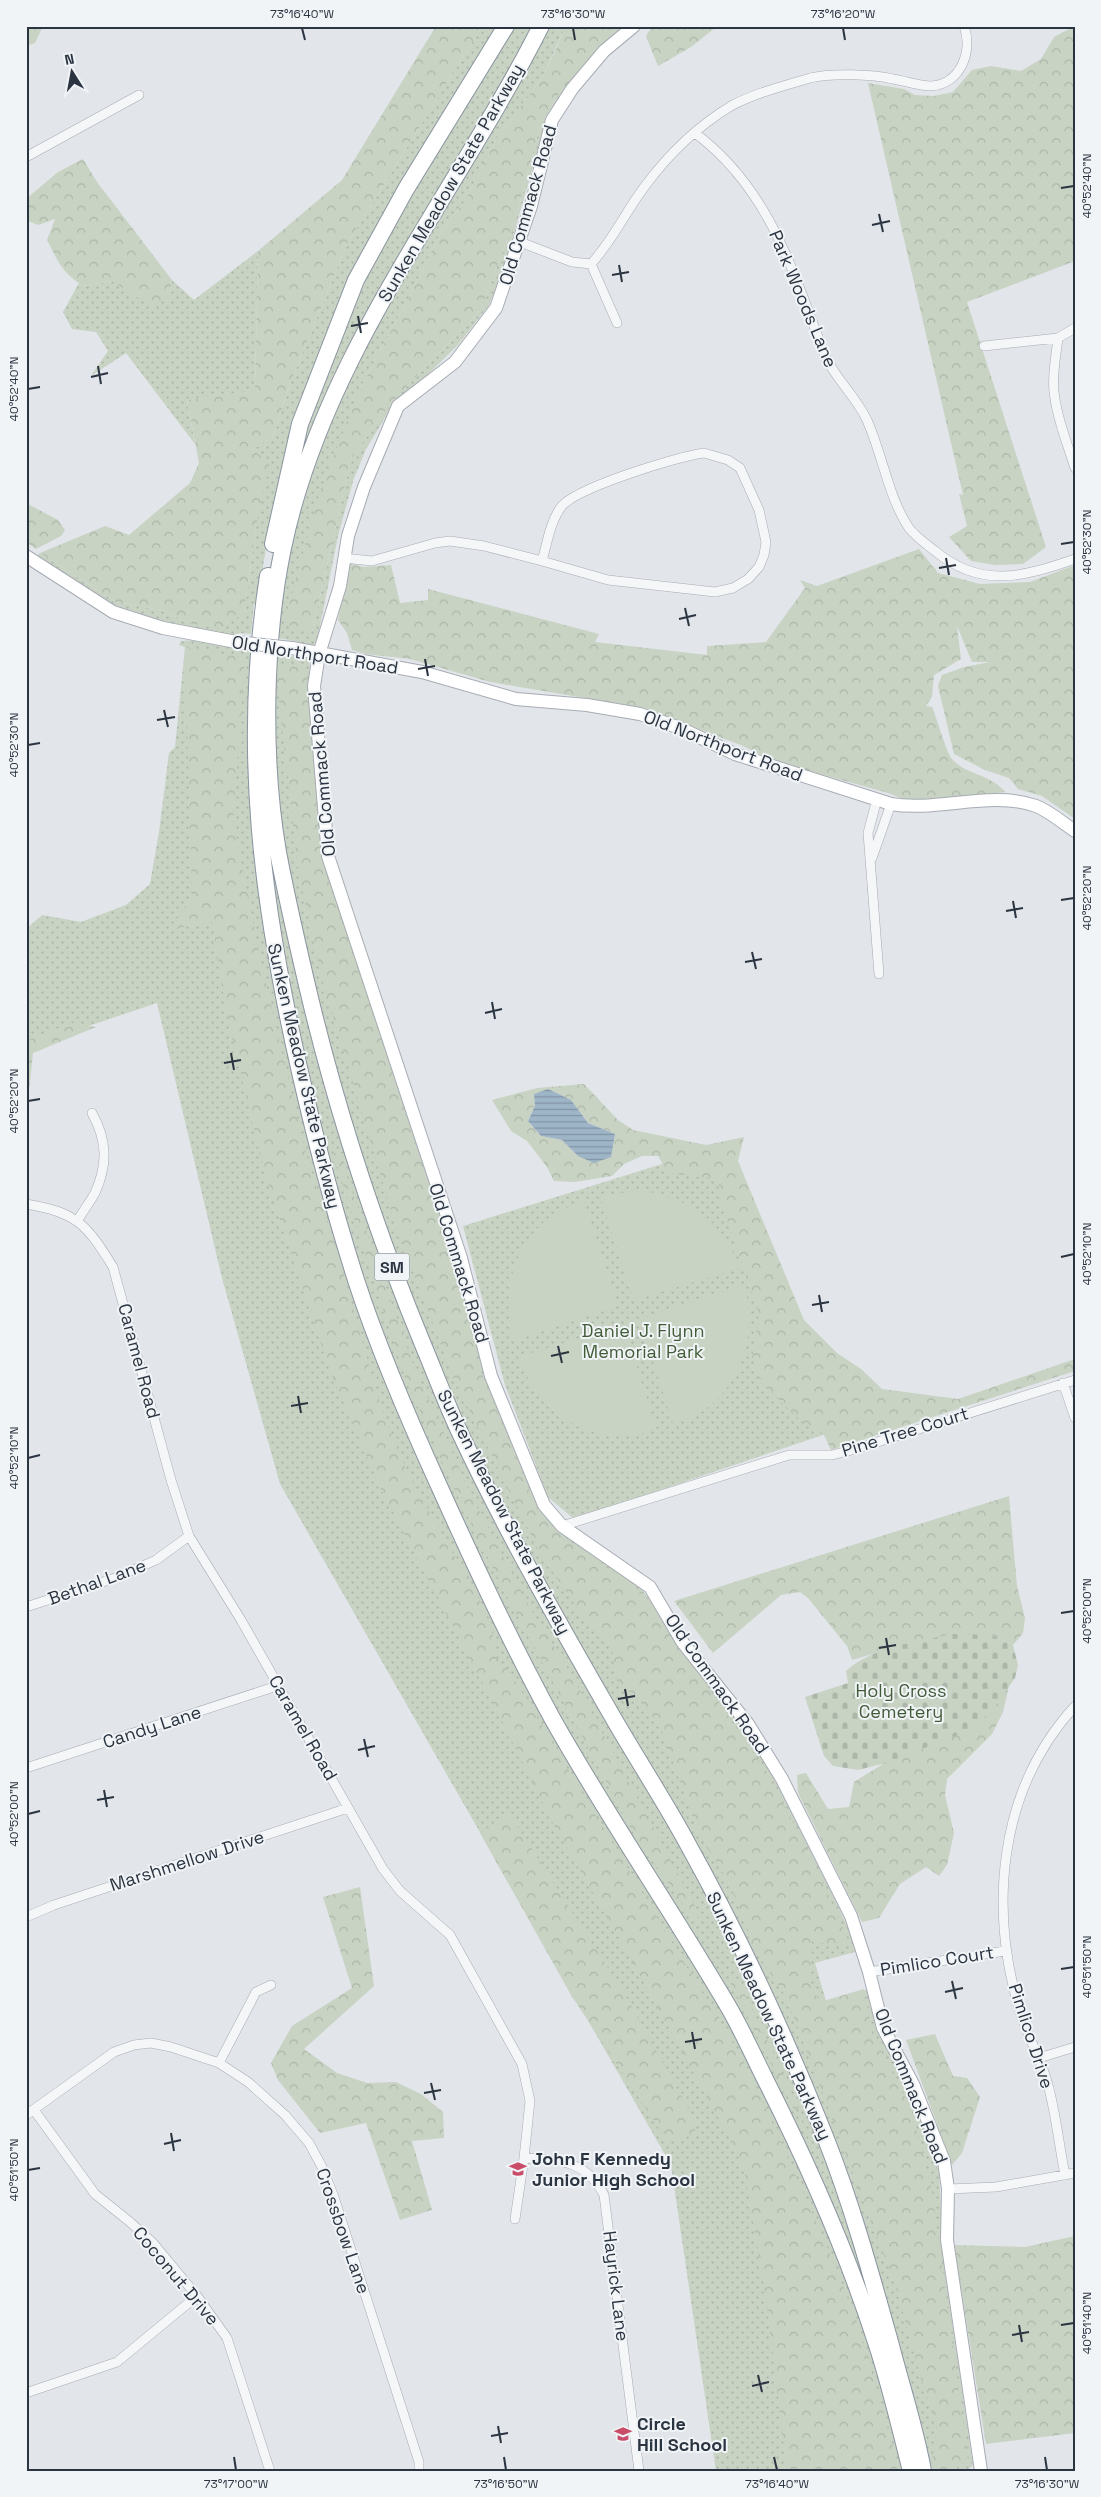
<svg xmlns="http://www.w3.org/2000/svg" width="1101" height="2497" viewBox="0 0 1101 2497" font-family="'Space Grotesk',sans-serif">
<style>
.green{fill:url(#green-dots)}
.forest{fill:url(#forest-crowns);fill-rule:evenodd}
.cemetery{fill:url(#cemetery-stones)}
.pitch{fill:#c8d3c3}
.water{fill:url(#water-rules)}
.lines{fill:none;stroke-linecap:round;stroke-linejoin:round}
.street-casing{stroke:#a7acb4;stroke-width:10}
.secondary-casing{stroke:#a7acb4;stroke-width:14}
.highway-casing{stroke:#8a94a0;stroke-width:18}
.street{stroke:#f4f6f8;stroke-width:9}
.secondary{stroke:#fff;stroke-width:12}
.highway{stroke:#fff;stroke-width:16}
.secondary-bridge-casing{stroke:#a7acb4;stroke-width:14;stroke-linecap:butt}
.secondary-bridge{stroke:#fff;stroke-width:12}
.ticks{fill:none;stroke:#2b3441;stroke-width:2}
.labels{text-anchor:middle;stroke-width:4;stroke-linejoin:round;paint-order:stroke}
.shield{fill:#f1f4f7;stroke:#666e78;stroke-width:1}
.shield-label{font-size:16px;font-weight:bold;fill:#2b3441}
.street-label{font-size:18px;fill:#2b3441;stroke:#f1f4f7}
.park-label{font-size:18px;fill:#425c38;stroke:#f1f4f7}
.poi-label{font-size:18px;font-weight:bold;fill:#2b3441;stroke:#f1f4f7;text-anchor:start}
.neatline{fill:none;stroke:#2b3441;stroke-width:2}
.ticks-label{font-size:12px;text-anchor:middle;fill:#2b3441}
</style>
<defs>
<pattern id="green-dots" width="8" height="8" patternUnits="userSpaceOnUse" patternTransform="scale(1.25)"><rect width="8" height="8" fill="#c8d3c3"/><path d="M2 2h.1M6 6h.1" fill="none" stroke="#acb6a9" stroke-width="1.8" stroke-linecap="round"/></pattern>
<pattern id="forest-crowns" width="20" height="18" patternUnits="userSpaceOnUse" patternTransform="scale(1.25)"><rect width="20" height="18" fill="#c8d3c3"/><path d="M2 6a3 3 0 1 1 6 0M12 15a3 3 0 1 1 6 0" fill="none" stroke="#acb6a9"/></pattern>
<pattern id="cemetery-stones" width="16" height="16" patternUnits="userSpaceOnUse" patternTransform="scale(1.25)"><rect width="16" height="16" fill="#c8d3c3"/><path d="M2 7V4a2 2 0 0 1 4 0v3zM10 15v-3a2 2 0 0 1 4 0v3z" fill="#acb6a9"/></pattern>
<pattern id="water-rules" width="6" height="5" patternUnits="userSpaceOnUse" patternTransform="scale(1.25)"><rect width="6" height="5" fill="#9eb5c8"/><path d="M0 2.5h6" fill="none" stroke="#8194a4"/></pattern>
</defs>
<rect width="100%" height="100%" fill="#e2e5ea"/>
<path class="green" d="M482 26H501L361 259 319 354 288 452 268 536 257 604H254L251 634 239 633 238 636 186 629 97 599 36 558 40 553 116 602 161 610 189 623 244 613 256 526 252 450 273 436 291 381 347 244Z
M511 26H534L297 476 303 430 366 271Z
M546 26H562L563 32 543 76 496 140 465 201 442 230 410 295 360 389 293 628 312 632 351 459 380 417 403 390 480 311 517 214 540 126 559 94 592 56 544 129 504 267 489 305 458 345 388 413 366 449 353 481 338 536 317 641 313 645 274 637 296 517 317 449 352 365Z
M258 251 255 391 187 400 195 444 126 353 91 376 108 351 96 332 72 329 63 312 79 283 83 286 112 281 169 297 172 280 194 300Z
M195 640 234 646V650L253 651 248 713 249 777 271 965 392 1394 619 1840 728 2022 816 2197 884 2388 903 2471H716L671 2165 280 1484 222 1278 157 1003 26 1047V929L42 915 81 922 126 905 150 884 159 832 169 753 175 747 185 647 179 645 181 641Z
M273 654 310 658 309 682 323 850 539 1503 642 1590 742 1721 762 1755 837 1904 858 1951 815 1963 826 2001 869 1989 931 2140 939 2174 945 2274 973 2466 969 2468 970 2471H926L801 2066 526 1551 450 1400 391 1256 342 1105 282 850 271 746Z
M267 816 284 916 428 1372 757 1991 827 2160 878 2318 873 2320 813 2166 568 1737 473 1553 375 1319 330 1177 272 911Z
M691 1155 727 1158 832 1432 574 1519 548 1497 505 1385 463 1226Z"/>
<path class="forest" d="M26 26H43L35 43 26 46Z
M436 26H482L347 244 291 381 273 436 252 450 270 462 256 526 244 613 222 629 189 623 161 610 116 602 40 553 105 526 129 535 190 483 199 463 187 400 255 390 258 251 342 180Z
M562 26H628L592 56 559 94 540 126 517 214 480 311 403 390 380 417 351 459 312 632 293 629 285 619 319 494 360 389 410 295 442 230 465 201 496 140 543 76 556 49 563 32Z
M655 26H721L716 27 691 47 658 66 646 36 651 28Z
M1075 26V261L967 302 1046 547 1023 564 995 565 971 561 949 537 967 526 959 494 963 495 868 83 904 89 915 95 934 96 953 92 972 70 991 66 1021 71 1041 59 1054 37Z
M83 159 97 182 172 280 169 298 152 307 112 281 83 286C61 271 59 263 47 240L55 219 38 225 26 220V199L58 172Z
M26 503 58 520 65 530 61 536 36 549 26 542Z
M919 549 938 573 980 584 1030 582 1075 565V819L1042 796 1018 789 1009 778 985 770 954 754 938 686 942 675 964 667 990 662H972L957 626 961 659 934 675 932 697 926 706 932 707C937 718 946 752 952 759 966 775 991 774 1005 792L914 803 888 793 774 761 741 745 638 707 490 682 410 659 365 654 352 650 347 633 338 620 348 563 364 567 391 565 400 603 428 600V589L599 634 595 642 707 655V646L766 642 805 588 800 580 817 586Z
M185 647 245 658 233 820 259 953 305 1151 339 1257 374 1384 387 1425 408 1474 483 1606 492 1631 496 1657 511 1674 748 2069 824 2239 856 2319 900 2471H787L765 2292 744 2169 729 2137 627 1952 552 1822 492 1701 380 1487 330 1371 263 1168 226 1011 212 922 171 929 192 895Z
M275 663 306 667 324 868 455 1261 478 1365 536 1507 553 1529 643 1594 765 1770 812 1858 850 1944 841 1947 812 1941 810 1984 820 2002 864 1989 872 2033 911 2109 932 2191 968 2460 952 2471H931L937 2427 922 2382 895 2284 786 1997 755 1950 731 1887 697 1830 662 1731 645 1705 617 1681 611 1643 579 1611 538 1549 453 1377 395 1224 320 972 298 869Z
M71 1023 96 1027 33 1053 26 1119V1041Z
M584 1084 618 1120 633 1130 706 1145 744 1137 738 1161 804 1320 837 1353 861 1369 882 1389 958 1399 1075 1359V1371L831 1450 824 1435 800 1420 761 1382 752 1358 759 1313 722 1205 718 1179 668 1173 658 1156H642L624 1164 612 1176 575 1182 554 1181 547 1167 527 1141 511 1131 492 1100 537 1088ZM571 1100 588 1123 615 1134 578 1156 562 1140 541 1136 528 1121 535 1106Z
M338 1151 413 1364 472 1497 530 1608 571 1674 694 1904 702 1931 635 1836 509 1600 456 1493 405 1377 333 1154Z
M1009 1496 1017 1586 1025 1618 1023 1633 1013 1645 992 1635 893 1648 852 1660 847 1646 808 1598 800 1592 781 1595 713 1653 674 1601Z
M1009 1686 1003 1712 992 1734 947 1779 945 1795 954 1833 947 1865 939 1876 926 1867 900 1884 879 1918 862 1922 798 1793 797 1775 806 1773 828 1809 849 1807 854 1782Z
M510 1815 624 1993 697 2124 693 2135 668 2142 571 1995 480 1833Z
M360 1887 374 1986 304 2049 337 2073 367 2083 396 2082 421 2094 443 2112 444 2138 412 2141 432 2210 400 2220 366 2123 320 2133 278 2080 271 2063 292 2026 352 1988 323 1897Z
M731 1977C745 1987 753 2012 761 2027 780 2068 799 2108 815 2151L730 1982Z
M935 2034 953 2076 967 2078 980 2097 962 2153 952 2165 906 2040Z
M1075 2236V2433L986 2444 954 2245 1025 2247Z"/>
<path class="cemetery" d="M953 1634 992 1635 1013 1645 1018 1665 1015 1678 997 1704 973 1729 886 1763 858 1770 833 1766 824 1756 805 1697 848 1683 846 1671C874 1646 917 1642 953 1634Z"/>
<path class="pitch" d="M642 1190C693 1201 720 1218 740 1268L638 1299 633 1297 600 1196Z
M584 1200 617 1301 614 1307 513 1341C502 1296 510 1252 546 1220 557 1211 571 1206 584 1200Z
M745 1284C755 1330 747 1373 711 1405 700 1414 685 1419 673 1425L641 1323 644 1318Z
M619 1326 625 1329 657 1430C643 1433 628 1437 615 1436 567 1431 534 1400 518 1357Z"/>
<path class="water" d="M548 1089 571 1100 588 1123 615 1134 611 1157 594 1163 578 1156 562 1140 541 1136 528 1121 535 1106 534 1094Z"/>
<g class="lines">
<g class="street-casing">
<path id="street" d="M695 133C771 190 793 273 826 358 837 380 855 396 866 418 882 452 888 497 909 528 916 537 926 544 935 551 981 589 1023 577 1075 559
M26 157 139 95
M520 242 572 262 591 264C613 240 626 211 645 186 668 155 698 126 731 106 755 93 784 86 810 78 831 73 872 74 893 79 906 81 918 86 931 86 961 84 973 51 964 26
M591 264 617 323
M1075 328 1058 338C1056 356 1052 374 1054 392 1057 418 1067 443 1075 468
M984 346 1058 338
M704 453 728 460 740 468 759 510 766 542 764 555 759 567 748 579 733 588 715 592 608 580 542 561C547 544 550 522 561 507 575 488 679 456 704 453Z
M344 558 372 561 435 543 450 541 484 546 542 561
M877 799 868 833 879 974
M872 858 891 804
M26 1204C77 1212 87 1225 113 1267L171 1480 189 1536 241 1620 383 1869 400 1891 450 1935 522 2064 530 2101 524 2158 515 2219
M78 1220C83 1211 90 1202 95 1193 108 1164 107 1140 92 1113
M1063 1383 1075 1418
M562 1526 789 1455H832L852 1450 1075 1380
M26 1607 115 1578 156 1560 189 1536
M26 1768 277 1686
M26 1917 54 1905 348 1808
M869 1972 1005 1951
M1039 2058 1075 2047
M219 2063 256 1992 271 1985
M34 2110 95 2194 130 2222 153 2243 197 2296 227 2338 270 2471
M26 2115 114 2052 134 2045 151 2043 171 2047 219 2063 248 2082 285 2115 309 2143 322 2167 334 2197 419 2462V2471
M524 2158C560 2160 586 2160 604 2195L639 2471
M1065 2175C1059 2145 1056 2114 1048 2085 1042 2061 1029 2039 1021 2015 988 1909 998 1790 1075 1706
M948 2189 996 2187 1075 2173
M26 2393 117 2362 197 2296"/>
</g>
<g class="secondary-casing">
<path id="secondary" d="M634 26 604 51 572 89 552 120 531 206 496 308 455 362 398 406 364 487 348 536 340 586 319 654 314 686 328 856 461 1258 491 1376 544 1505 562 1526 650 1587 683 1643 748 1724 782 1779 851 1916 869 1972 883 2028 913 2084 944 2161 948 2189 947 2240 981 2471
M26 556 113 612 163 628 236 642
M292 648 422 672 516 699 587 705 640 714 680 728 735 754 891 804C937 812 992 790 1036 806 1049 811 1063 823 1075 831"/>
</g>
<g class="highway-casing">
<path id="highway" d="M541 26C454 198 323 355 283 548 264 639 262 759 278 852 286 895 296 938 306 981 335 1106 375 1229 424 1347 436 1376 447 1405 460 1433 505 1529 558 1622 611 1714 635 1756 662 1797 685 1839 739 1936 786 2037 826 2139 852 2205 871 2274 890 2342 901 2385 915 2427 923 2471
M273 544 300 424 356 280 406 189 506 26
M268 576C241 748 262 905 300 1072 316 1142 334 1211 356 1280 379 1351 409 1420 440 1488 475 1566 511 1643 552 1718 607 1816 671 1909 728 2006 742 2030 753 2055 765 2079 808 2164 847 2252 876 2342 890 2384 900 2428 911 2471"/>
</g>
<use href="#street" class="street"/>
<use href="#secondary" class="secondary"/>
<use href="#highway" class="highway"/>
<g class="secondary-bridge-casing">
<path id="secondary-bridge" d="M236 642 292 648"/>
</g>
<use href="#secondary-bridge" class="secondary-bridge"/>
</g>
<path class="ticks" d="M302 28 305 40M573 28 575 40M843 28 845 40M1061 188 1074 186M879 214 883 232M872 225 890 221M619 265 622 282M612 275 629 272M358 316 361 333M351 326 368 323M98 366 101 384M91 377 108 373M28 389 40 387M1061 544 1074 542M946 558 949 575M939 568 956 565M685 608 689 626M679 619 696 615M425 659 428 676M418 669 435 666M164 710 168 727M157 720 175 717M28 745 40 743M1061 900 1074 898M1013 901 1016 918M1006 911 1023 908M752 952 756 969M745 962 762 959M492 1002 495 1019M485 1013 502 1009M231 1053 234 1070M224 1063 241 1060M28 1101 40 1099M1061 1257 1074 1254M819 1295 822 1312M812 1305 829 1302M558 1346 562 1363M551 1356 569 1352M298 1396 301 1413M291 1406 308 1403M28 1458 40 1455M1061 1613 1074 1611M886 1638 889 1655M879 1648 896 1645M625 1689 628 1706M618 1699 635 1696M364 1739 368 1757M358 1750 375 1746M104 1790 107 1807M97 1800 114 1797M28 1814 40 1811M1061 1969 1074 1967M952 1981 956 1999M945 1992 963 1988M692 2032 695 2049M685 2042 702 2039M431 2083 435 2100M424 2093 441 2090M171 2133 174 2151M164 2144 181 2140M28 2170 40 2168M1019 2325 1022 2342M1061 2325 1074 2323M1012 2335 1029 2332M758 2375 762 2392M752 2386 769 2382M498 2426 501 2443M491 2436 508 2433M234 2457 236 2470M504 2457 506 2470M774 2457 777 2470M1045 2457 1047 2470"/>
<defs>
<g id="school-bare" transform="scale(1.35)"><path d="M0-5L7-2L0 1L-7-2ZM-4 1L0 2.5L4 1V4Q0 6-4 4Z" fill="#c94d68" stroke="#f1f4f7" stroke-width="2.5" paint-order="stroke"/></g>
</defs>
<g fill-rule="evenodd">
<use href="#school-bare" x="518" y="2169"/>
<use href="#school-bare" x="623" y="2434"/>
</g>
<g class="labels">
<rect class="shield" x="374.5" y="1253.5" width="35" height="27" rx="4"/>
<g class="shield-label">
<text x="392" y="1273">SM</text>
</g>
<g class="street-label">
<text transform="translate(451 183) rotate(-60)" y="6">Sunken Meadow State Parkway</text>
<text transform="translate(528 205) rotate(-74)" y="6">Old Commack Road</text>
<text transform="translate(803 299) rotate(67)" y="6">Park Woods Lane</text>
<text transform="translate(315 655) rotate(9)" y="6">Old Northport Road</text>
<text transform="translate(723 746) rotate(21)" y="6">Old Northport Road</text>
<text transform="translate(322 774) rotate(-95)" y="6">Old Commack Road</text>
<text transform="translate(304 1076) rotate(77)" y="6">Sunken Meadow State Parkway</text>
<text transform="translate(459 1263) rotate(73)" y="6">Old Commack Road</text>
<text transform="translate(139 1361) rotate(75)" y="6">Caramel Road</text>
<text transform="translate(905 1432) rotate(-17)" y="6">Pine Tree Court</text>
<text transform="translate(504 1512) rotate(63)" y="6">Sunken Meadow State Parkway</text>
<text transform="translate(97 1582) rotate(-20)" y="6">Bethal Lane</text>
<text transform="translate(717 1684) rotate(55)" y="6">Old Commack Road</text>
<text transform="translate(152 1727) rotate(-18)" y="6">Candy Lane</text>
<text transform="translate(303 1728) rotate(60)" y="6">Caramel Road</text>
<text transform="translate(187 1861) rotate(-18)" y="6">Marshmellow Drive</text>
<text transform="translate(937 1961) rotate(-9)" y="6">Pimlico Court</text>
<text transform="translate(769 2016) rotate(65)" y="6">Sunken Meadow State Parkway</text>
<text transform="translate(1031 2036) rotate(72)" y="6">Pimlico Drive</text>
<text transform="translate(911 2086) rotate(68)" y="6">Old Commack Road</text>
<text transform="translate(343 2231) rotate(71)" y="6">Crossbow Lane</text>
<text transform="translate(176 2276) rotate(50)" y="6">Coconut Drive</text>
<text transform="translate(616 2286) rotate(83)" y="6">Hayrick Lane</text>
</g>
<g class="park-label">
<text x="643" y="1337">Daniel J. Flynn<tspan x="643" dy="21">Memorial Park</tspan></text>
<text x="901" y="1697">Holy Cross<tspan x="901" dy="21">Cemetery</tspan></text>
</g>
<g class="poi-label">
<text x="532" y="2165">John F Kennedy<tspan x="532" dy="21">Junior High School</tspan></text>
<text x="637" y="2430">Circle<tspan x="637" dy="21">Hill School</tspan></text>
</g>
</g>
<rect width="1101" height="2497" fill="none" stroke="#f1f4f7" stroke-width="55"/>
<g transform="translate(72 72) rotate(349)" stroke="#f1f4f7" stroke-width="4" paint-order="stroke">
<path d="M0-4L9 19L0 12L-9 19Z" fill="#2b3441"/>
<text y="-8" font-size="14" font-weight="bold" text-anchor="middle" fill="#2b3441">N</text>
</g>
<rect x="28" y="28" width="1046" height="2442" class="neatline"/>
<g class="ticks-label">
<text x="302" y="18">73°16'40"W</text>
<text x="573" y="18">73°16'30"W</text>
<text x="843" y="18">73°16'20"W</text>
<text transform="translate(1087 186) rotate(-90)" y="4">40°52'40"N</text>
<text transform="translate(14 389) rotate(-90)" y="4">40°52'40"N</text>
<text transform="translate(1087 542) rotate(-90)" y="4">40°52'30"N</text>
<text transform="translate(14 745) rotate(-90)" y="4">40°52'30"N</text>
<text transform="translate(1087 898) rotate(-90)" y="4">40°52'20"N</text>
<text transform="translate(14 1101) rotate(-90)" y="4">40°52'20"N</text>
<text transform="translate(1087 1254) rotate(-90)" y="4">40°52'10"N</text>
<text transform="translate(14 1458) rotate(-90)" y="4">40°52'10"N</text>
<text transform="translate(1087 1611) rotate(-90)" y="4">40°52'00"N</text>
<text transform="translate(14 1814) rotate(-90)" y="4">40°52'00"N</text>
<text transform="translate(1087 1967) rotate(-90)" y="4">40°51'50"N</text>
<text transform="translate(14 2170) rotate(-90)" y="4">40°51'50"N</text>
<text transform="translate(1087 2323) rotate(-90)" y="4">40°51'40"N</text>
<text x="236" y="2488">73°17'00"W</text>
<text x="506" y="2488">73°16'50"W</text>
<text x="777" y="2488">73°16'40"W</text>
<text x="1047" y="2488">73°16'30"W</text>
</g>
</svg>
